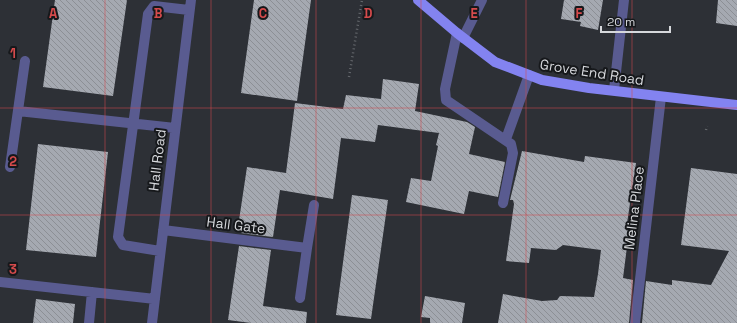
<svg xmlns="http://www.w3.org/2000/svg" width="737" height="323" viewBox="0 0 737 323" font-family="'Space Grotesk',sans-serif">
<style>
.building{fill:url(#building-back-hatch)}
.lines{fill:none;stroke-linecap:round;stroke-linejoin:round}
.path{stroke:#66696e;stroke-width:2.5;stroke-dasharray:1 3;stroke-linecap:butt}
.minor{stroke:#595b90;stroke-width:10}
.major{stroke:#8383f0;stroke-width:10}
.grid{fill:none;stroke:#d64b4c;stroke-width:1;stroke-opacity:0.55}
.labels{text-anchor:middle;stroke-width:4;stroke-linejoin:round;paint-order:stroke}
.street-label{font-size:14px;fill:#d6d8dc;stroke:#16181b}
.grid-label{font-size:13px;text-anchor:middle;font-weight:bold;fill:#d64b4c;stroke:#16181b;stroke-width:4;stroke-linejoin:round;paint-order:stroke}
</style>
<defs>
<pattern id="building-back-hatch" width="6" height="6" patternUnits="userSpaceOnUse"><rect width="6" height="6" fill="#a5a9b1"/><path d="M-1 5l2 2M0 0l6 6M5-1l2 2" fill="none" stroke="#8c8f95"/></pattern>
</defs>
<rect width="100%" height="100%" fill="#2d3036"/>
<path class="building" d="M55 0H127L113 96 43 87Z
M254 0H311L297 101 241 93Z
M564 0H603L598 30 580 26 581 22 561 19Z
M718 0H737V26L716 23Z
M383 79 419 84 415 111 467 122 475 127 469 154 505 162 498 197 469 191 464 214 406 202 411 178 431 181 438 146 436 145 439 133 378 125 375 142 341 138 333 199 280 190 273 237 241 233V228L238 227 247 167 286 173 295 103 343 109 346 95 381 99Z
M38 144 108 152 96 257 26 250Z
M522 151 584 162 585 156 636 163 626 230 629 231 623 278 633 280 629 323H498L503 294 542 301 557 300 560 296 594 297 598 274 601 250 563 245 556 250 531 248 529 263 506 261 514 204 513 200H510Z
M691 168 737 174V323H642L646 281 672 285V280L711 285 729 251 681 245Z
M352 195 388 200 371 319 336 315Z
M239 246 271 250 263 306 307 312 306 323H251L228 320Z
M425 296 465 303 462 323H430V318L421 317Z
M36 299 75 304 73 323H33Z"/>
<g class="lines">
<path class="path" d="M349 77 362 0
M706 130 707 126"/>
<path class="minor" d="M457 33 445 89 446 100 511 144 513 153 503 203
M463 38 482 0
M614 90 624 0
M18 111 175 128
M506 139 529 75
M10 167 25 61
M163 230 307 248 314 205
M160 251 123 245 118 237 148 14 154 6 189 10
M0 282 155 299
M300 298 307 248
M89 323 92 292
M152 323 191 0
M635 323 661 97"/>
<path class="major" d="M418 0 457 33 495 62 542 80 589 88 737 105"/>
</g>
<path class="grid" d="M105 0V323M211 0V323M316 0V323M421 0V323M526 0V323M632 0V323M0 108H737M0 215H737"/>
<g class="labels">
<g class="street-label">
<text transform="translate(592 72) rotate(9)" y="5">Grove End Road</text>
<text transform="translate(157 160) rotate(-83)" y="5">Hall Road</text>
<text transform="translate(634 208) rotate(-83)" y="5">Melina Place</text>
<text transform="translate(236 225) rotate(7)" y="5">Hall Gate</text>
</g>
</g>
<g class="grid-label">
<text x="53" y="18">A</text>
<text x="158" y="18">B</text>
<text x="263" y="18">C</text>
<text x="368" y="18">D</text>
<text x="474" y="18">E</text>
<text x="579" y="18">F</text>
<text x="13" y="58">1</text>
<text x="13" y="166">2</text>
<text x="13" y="274">3</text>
</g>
<path d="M601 26v6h69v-6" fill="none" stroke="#d6d8dc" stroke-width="2"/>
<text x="607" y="26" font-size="12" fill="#d6d8dc" stroke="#16181b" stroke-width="3" paint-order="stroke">20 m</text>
</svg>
